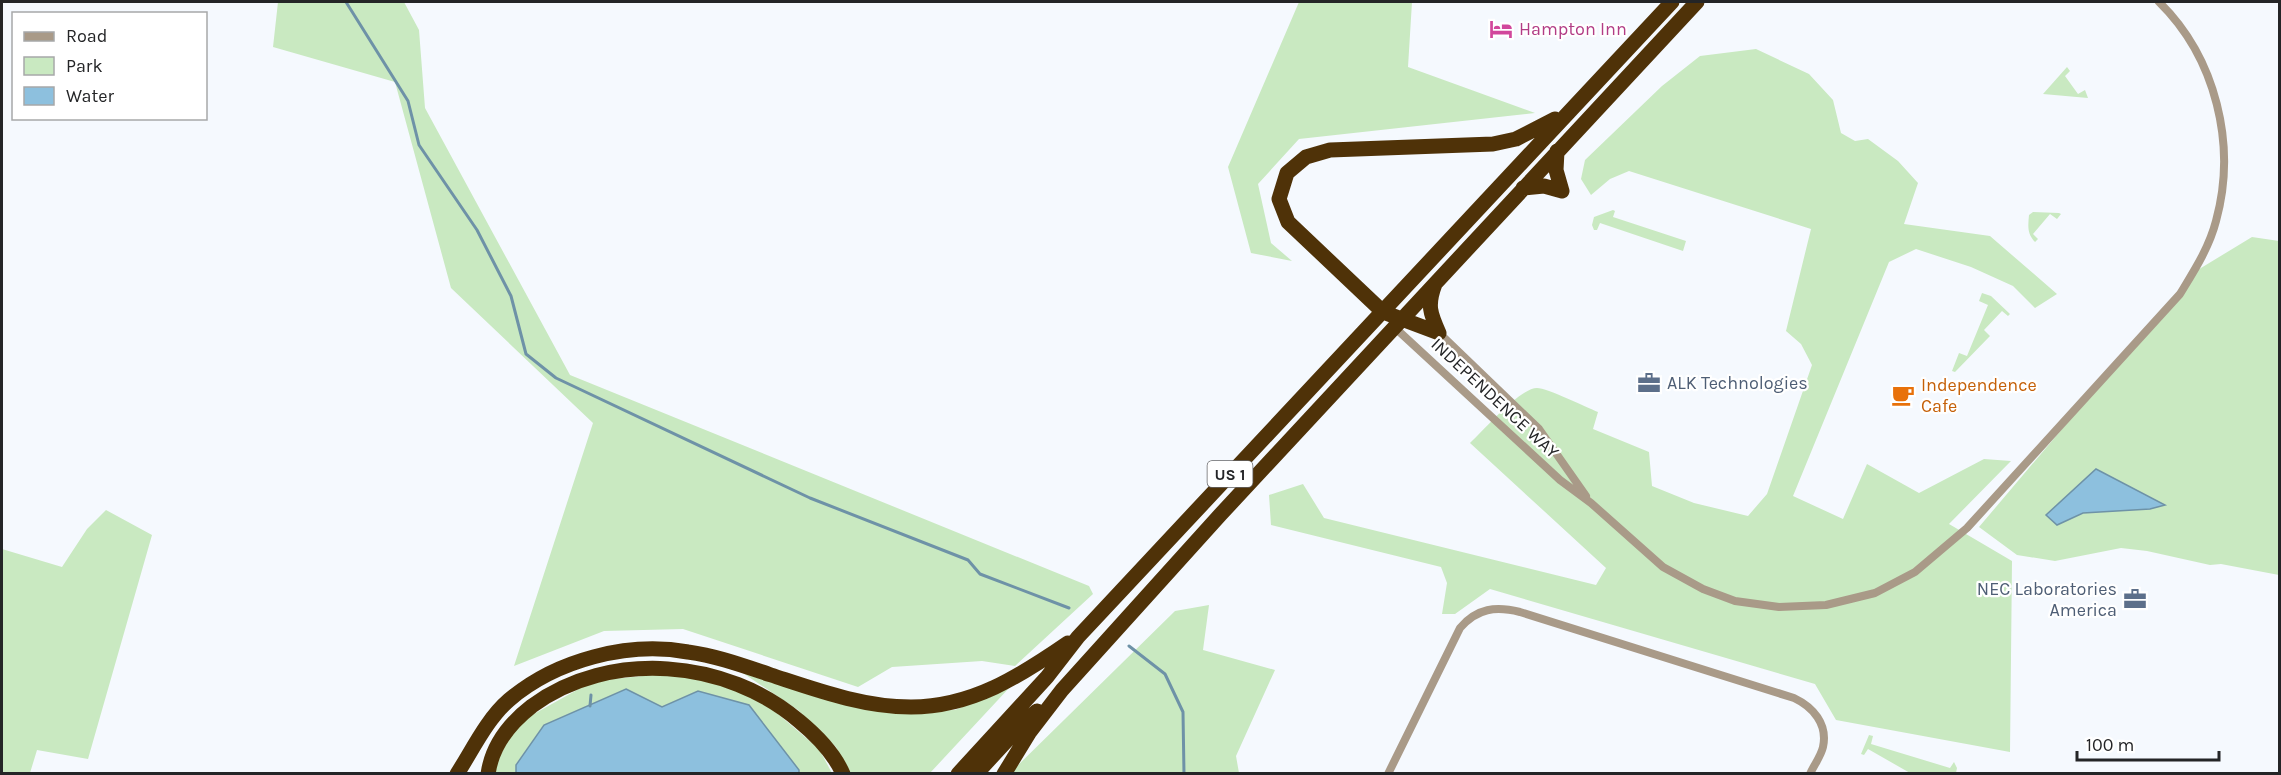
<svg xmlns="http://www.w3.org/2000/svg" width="2281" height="775" viewBox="0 0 2281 775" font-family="Karla,sans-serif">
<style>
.green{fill:#c9e9c1}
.water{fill:#8dc0de;stroke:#6e92a7;stroke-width:1.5}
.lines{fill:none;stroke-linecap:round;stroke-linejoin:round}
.stream{stroke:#6e92a7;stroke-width:3}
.street{stroke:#a99a88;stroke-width:8}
.highway{stroke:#4f3208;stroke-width:15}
.labels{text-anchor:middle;stroke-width:4.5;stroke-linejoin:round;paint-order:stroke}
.shield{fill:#fff;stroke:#666668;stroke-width:1.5}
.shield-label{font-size:16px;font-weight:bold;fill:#242527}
.hotel-label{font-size:18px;fill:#b23c85;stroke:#fff;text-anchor:start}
.service-label{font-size:18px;fill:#4e5e75;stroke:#fff;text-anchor:start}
.food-label{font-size:18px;fill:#c56008;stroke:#fff;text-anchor:start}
.street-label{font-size:18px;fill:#242527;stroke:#fff}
</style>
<rect width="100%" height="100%" fill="#f5f9fe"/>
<path class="green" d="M278 2H404L419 30 425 108 570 375 1089 586 1093 594 1015 666 982 661 892 667 858 687 683 629 604 631 514 666 593 423 451 288 395 82 273 47Z
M1299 2H1412L1408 67 1535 113 1299 139 1258 184 1271 243 1292 261 1251 253 1228 167Z
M1756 49 1809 74 1833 100 1841 133 1855 141 1868 139 1898 161 1918 183 1904 224 1990 236 2057 294 2035 308 2013 286 1971 267 1916 249 1889 262 1793 496 1843 519 1867 464 1919 493 1984 459 2011 461 1949 524 2012 561 2010 752 1836 720 1815 684 1490 589 1455 614H1442L1447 583 1441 567 1271 525 1269 495 1303 484 1324 518 1596 585 1606 568 1470 443C1484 430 1520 388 1537 388 1547 388 1586 407 1598 412L1593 429 1649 452 1652 486 1694 503 1748 516 1767 494 1812 365 1801 344 1786 331 1811 229 1629 171 1610 179 1591 195 1581 179 1585 160 1662 86 1700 56Z
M2067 67 2070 71 2065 76 2078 94 2085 90 2088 98 2043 94Z
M1613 210 1615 211 1613 217 1686 241 1683 251 1600 223 1597 230H1594L1592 225 1594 217Z
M2033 212 2059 213 2061 214 2057 219 2050 214 2033 234 2038 239 2035 242C2027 234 2028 226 2029 215Z
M2252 237 2279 241V575L2221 564 2210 565 2147 551 2121 548 2055 561 2017 555 1979 527 2196 271Z
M1982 293 1991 296 2010 314 2008 316 2002 311 1984 330 1990 336 1955 372 1952 371 1959 353 1967 356 1988 305 1979 301Z
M106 510 152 535 88 759 37 750 30 773H2V549L62 567 87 529Z
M1209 605 1203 650 1275 670 1236 756 1239 773 1009 774 1175 611Z
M734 667 903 711 955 710 1010 687 930 773H848L836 747 798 710Z
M682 672 756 695 819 749 832 773H799V770L698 691 662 707 626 689 544 725 516 764V773L491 774 516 724 593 681Z
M1869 735 1873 736 1871 744 1950 768 1954 762 1957 768 1956 773H1910L1868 749 1864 755 1861 754Z"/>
<path class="water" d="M2096 469 2165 505 2150 509 2083 513 2057 525 2046 515Z
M626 689 662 707 698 691 749 705 799 770V773H516V765L544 725Z"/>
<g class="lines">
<path class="stream" d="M346 2 408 101 419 145 477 230 511 296 526 354 556 378 810 498 968 560 980 574 1069 608
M1129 646 1165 674 1183 712 1184 774
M590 706 591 695"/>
<path class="street" d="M1392 325 1560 480 1591 503 1663 567 1703 589 1735 601 1779 607 1826 605 1875 593 1915 572 1967 528 2180 294C2194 271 2209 248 2216 221 2237 145 2216 58 2159 2
M1439 333 1539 429 1586 496
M1388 774 1460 628C1477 608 1496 606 1520 612L1794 698C1813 707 1828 724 1823 747 1821 756 1814 765 1810 774"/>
<path class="highway" d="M1557 151 1556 170 1562 191
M1523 188 1544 186 1562 191
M1435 284C1427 305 1430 313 1439 333
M1439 333 1383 312 1288 222 1279 199 1287 173 1306 157 1330 150 1493 144 1516 139 1555 119
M457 774C473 749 487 719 509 700 556 660 628 641 688 652 717 656 744 666 771 675 817 690 863 707 911 707 972 707 1020 676 1068 643
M488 774C492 746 510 723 532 706 610 649 727 659 799 721 816 735 834 753 843 774
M958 774 1047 677 1078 637 1672 2
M976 774 1023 723 1037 711
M1004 774 1029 733 1062 690 1220 515 1697 2"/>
</g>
<defs>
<g id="hotel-bare" transform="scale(1.8)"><path d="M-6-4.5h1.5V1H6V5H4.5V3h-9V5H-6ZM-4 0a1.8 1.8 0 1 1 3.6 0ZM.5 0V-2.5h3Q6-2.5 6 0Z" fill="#d1479c" stroke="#fff" stroke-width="2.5" paint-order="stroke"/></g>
<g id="office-bare" transform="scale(1.8)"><path d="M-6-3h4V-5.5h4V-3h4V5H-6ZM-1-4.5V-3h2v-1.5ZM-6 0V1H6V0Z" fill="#5c6f8a" stroke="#fff" stroke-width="2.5" paint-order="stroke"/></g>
<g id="cafe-bare" transform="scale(1.8)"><path d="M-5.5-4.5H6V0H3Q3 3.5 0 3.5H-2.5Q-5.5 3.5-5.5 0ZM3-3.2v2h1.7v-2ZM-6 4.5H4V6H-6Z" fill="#e8710a" stroke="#fff" stroke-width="2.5" paint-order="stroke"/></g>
</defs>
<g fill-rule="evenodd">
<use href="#hotel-bare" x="1501" y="29"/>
<use href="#office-bare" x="1649" y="383"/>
<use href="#cafe-bare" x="1903" y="395"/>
<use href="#office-bare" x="2135" y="599"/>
</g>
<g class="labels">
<rect class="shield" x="1207.5" y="461" width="45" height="26" rx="4.5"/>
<g class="shield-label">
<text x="1230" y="480">US 1</text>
</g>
<g class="hotel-label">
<text x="1519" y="35">Hampton Inn</text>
</g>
<g class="service-label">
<text x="1667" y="389">ALK Technologies</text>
<text x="2117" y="595" text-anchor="end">NEC Laboratories<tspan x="2117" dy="21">America</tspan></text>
</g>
<g class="food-label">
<text x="1921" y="391">Independence<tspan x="1921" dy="21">Cafe</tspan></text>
</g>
<g class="street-label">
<text transform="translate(1495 398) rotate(43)" y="6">INDEPENDENCE WAY</text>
</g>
</g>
<rect width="2281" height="775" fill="none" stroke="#242527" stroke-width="6"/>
<rect x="12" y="12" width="195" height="108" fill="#ffffff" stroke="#a7a8a9" stroke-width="1.5"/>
<rect x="24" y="32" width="30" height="9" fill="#a99a88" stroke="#a7a8a9" stroke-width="1.5"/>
<text x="66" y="42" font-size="18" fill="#242527">Road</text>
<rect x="24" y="57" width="30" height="18" fill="#c9e9c1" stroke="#a7a8a9" stroke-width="1.5"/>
<text x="66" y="72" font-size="18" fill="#242527">Park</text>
<rect x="24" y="87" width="30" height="18" fill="#8dc0de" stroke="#a7a8a9" stroke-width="1.5"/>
<text x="66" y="102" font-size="18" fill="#242527">Water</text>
<path d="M2077 751v9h142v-9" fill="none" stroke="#242527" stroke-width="3"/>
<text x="2086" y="751" font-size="18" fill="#242527" stroke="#ffffff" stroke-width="4.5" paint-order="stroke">100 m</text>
</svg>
